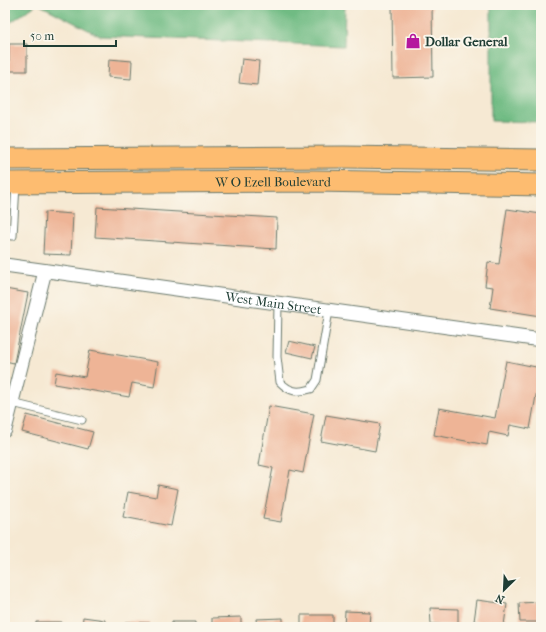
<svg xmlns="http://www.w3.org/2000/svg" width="546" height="632" viewBox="0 0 546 632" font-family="'IM FELL French Canon',serif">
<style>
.forest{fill:#6fbb83;stroke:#477c5c}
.building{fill:#eeb496}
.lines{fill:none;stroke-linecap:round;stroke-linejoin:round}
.service-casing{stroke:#6a796c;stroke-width:9}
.minor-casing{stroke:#6a796c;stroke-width:15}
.primary-casing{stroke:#6a796c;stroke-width:23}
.service{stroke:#fff;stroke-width:7}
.minor{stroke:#fff;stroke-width:13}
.primary{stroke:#fdbc70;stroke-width:21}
.labels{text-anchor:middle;stroke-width:4;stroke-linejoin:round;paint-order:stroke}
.poi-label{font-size:13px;font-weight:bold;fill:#1f3d34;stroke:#fbf7ec;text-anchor:start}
.street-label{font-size:13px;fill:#1f3d34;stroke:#fbf7ec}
</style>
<rect width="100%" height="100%" fill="#fbf7ec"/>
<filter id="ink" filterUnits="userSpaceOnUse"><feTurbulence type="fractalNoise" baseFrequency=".025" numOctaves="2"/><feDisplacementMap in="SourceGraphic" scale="8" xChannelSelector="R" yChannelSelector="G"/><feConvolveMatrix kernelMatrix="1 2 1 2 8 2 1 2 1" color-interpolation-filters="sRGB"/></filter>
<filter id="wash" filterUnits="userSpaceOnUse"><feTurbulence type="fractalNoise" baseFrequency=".012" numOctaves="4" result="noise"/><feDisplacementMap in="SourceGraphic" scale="16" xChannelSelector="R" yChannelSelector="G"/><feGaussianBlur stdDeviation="0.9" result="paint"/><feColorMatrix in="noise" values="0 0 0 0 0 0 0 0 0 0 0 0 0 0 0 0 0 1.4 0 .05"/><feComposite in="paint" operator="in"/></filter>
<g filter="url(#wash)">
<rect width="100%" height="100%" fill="#f6e9d3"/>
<path class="forest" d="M5 5H36L5 26Z
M40 5H345L344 46 100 36Z
M491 5H541V122L491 121Z"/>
<g id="blocks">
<path class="building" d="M392 5H432L433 77 393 78Z
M9 44H27V71H9Z
M109 59 132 61 131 79 108 77Z
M242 59 259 61 257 85 239 83Z
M97 207 277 218 276 249 95 237Z
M507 209 541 214V316L490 308 493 287 485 286 488 262 499 264Z
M45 212 73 214 71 255 43 254Z
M5 289 28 293 14 363 5 361Z
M289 341 315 347 312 358 286 352Z
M90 350 158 362 154 387 132 383 129 397 54 384 56 372 85 377Z
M506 361 541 368 530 429 510 425 508 436 489 432 487 445 434 435 439 408 495 418Z
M269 406 314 414 303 473 290 470 281 522 263 519 273 468 259 465Z
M27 415 93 432 88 449 22 432Z
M326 415 380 424 375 451 321 441Z
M158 485 178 489 171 526 123 517 128 492 156 497Z
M477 600 507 604 504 625 474 621Z
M541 602V622H520L519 603Z
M430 608 458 609V625L431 624Z
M345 611 370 612 369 627H344Z
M301 615H333V627H301Z
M83 617 105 620 104 627H82Z
M241 617V627H212V618Z
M283 618V627H257L256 619Z
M36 622H62V627H36Z
M125 622 150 623V627H125Z
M172 622H195V627H172Z"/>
</g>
</g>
<g filter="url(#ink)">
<use href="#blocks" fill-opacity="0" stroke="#6a796c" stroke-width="1"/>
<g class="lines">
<g class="service-casing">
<path id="service" d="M5 235 13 236 16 185
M278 304 277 357 280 382C290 392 297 393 311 389L317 380 329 311
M12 403 82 420"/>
</g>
<g class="minor-casing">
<g id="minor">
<path id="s1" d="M5 265 541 340"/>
<path d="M5 430 45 271"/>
</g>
</g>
<g class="primary-casing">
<g id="primary">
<path d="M5 159 344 157 541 160"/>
<path id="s2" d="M5 183 314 181 541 185"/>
</g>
</g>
<use href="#service" class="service"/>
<use href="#minor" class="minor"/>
<use href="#primary" class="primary"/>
</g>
</g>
<defs>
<g id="shop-bare" transform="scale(1.2)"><path d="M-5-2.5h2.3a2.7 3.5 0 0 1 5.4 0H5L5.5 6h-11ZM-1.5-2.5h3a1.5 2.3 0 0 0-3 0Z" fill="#b5179e" stroke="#fbf7ec" stroke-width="2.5" paint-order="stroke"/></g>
</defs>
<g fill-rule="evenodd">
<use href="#shop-bare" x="413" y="41"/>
</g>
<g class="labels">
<g class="poi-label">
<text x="425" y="46">Dollar General</text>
</g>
<g class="street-label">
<text dy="5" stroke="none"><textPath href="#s2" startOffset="268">W O Ezell Boulevard</textPath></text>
<text dy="5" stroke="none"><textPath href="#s1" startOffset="271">West Main Street</textPath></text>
</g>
</g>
<rect width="546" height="632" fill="none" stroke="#fbf7ec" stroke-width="20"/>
<g transform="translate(504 590) rotate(204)" stroke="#fbf7ec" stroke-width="3" paint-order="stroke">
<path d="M0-3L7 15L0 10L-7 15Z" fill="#1f3d34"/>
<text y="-6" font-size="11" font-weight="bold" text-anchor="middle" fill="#1f3d34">N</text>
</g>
<path d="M24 40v6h92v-6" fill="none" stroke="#1f3d34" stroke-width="2"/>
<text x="30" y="40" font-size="12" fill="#1f3d34" stroke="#fbf7ec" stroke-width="3" paint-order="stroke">50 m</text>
</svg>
